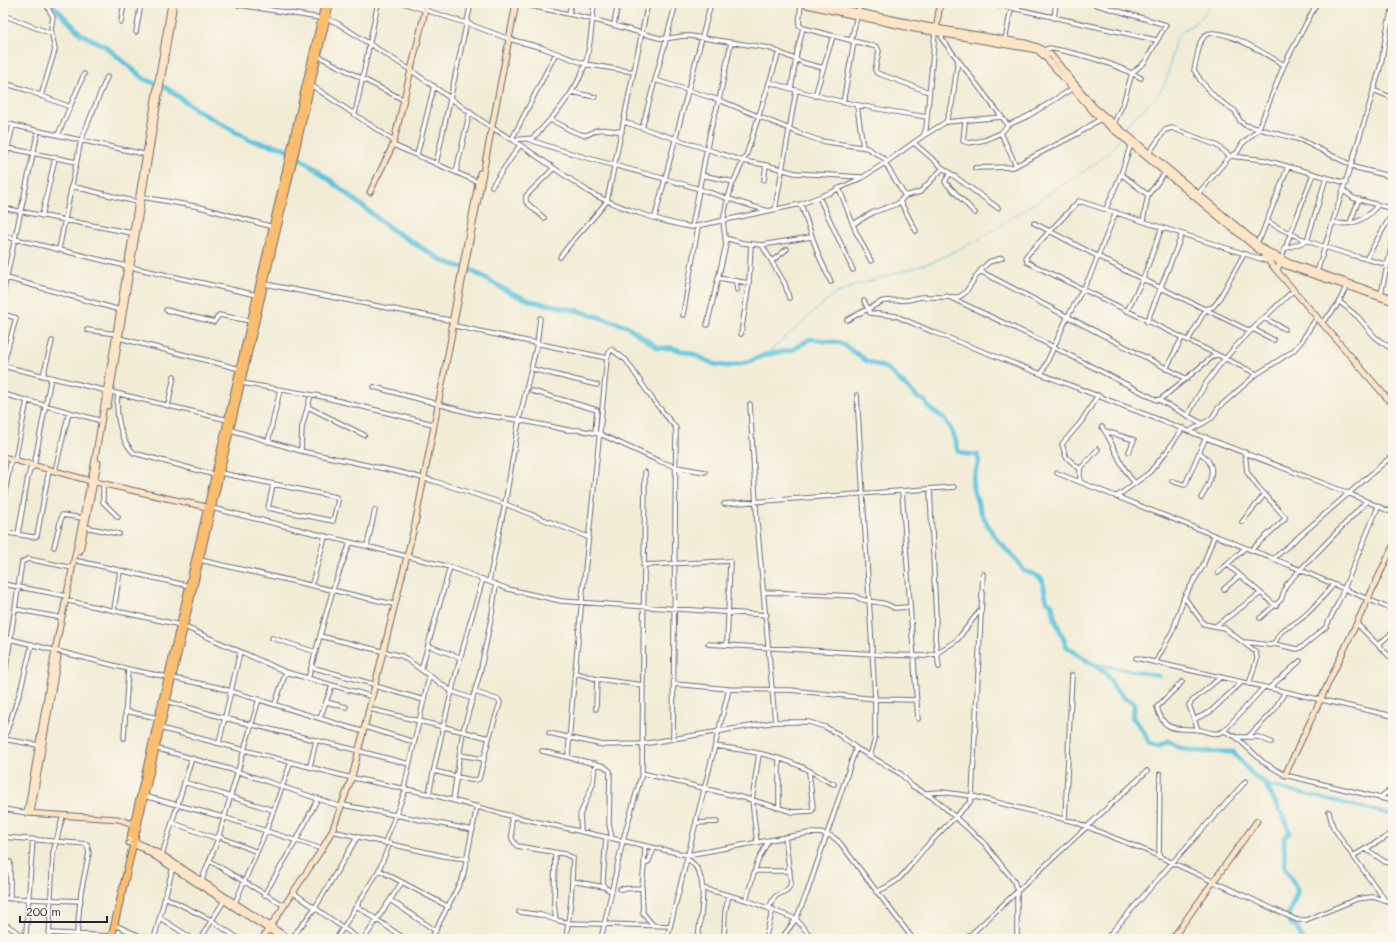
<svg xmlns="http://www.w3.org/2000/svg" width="1396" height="942" viewBox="0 0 1396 942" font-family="Mali,sans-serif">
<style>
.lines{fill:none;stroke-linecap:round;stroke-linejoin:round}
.stream{stroke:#60c5dd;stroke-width:1}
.canal{stroke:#60c5dd;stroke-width:3}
.river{stroke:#60c5dd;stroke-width:5}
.street-casing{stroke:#6b6971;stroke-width:5.5}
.secondary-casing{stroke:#6b6971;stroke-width:7}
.highway-casing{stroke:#6b6971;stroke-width:8}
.street{stroke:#fff;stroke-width:3.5}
.secondary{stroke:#fde5c5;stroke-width:5}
.highway{stroke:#fbbd6e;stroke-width:6}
</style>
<rect width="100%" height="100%" fill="#fbf7ec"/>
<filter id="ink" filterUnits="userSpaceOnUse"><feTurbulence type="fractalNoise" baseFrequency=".025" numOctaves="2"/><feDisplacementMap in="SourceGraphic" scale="8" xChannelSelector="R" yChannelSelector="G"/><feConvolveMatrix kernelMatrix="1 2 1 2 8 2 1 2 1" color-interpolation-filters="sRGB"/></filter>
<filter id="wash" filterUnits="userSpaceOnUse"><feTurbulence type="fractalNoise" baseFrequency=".012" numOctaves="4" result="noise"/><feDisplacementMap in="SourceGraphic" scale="16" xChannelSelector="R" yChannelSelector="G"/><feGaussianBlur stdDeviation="0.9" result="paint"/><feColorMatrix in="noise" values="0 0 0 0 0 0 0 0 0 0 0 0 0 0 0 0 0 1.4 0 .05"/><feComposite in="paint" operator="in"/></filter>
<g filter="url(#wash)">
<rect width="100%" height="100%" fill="#f2ecd6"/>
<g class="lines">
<path class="stream" d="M1124 129C1134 114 1150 106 1160 92 1171 77 1169 58 1175 42 1180 29 1192 27 1201 18 1206 14 1207 7 1211 3
M765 355 833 295 857 285 933 262 979 239 1095 164 1113 148 1120 137"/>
<path class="canal" d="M1090 663 1160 676
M1266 785 1393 815"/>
<path class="river" d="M51 3 81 34 105 46 144 79 167 88 195 109 250 140 284 148 316 169 391 229 443 261 473 271 509 292 531 301 579 311 627 326 658 348H672L693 354 714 364 727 366 745 363 765 355 792 350 810 339 841 343 867 361 888 369 918 398 925 401C928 411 940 413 946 421 952 430 956 441 958 451L965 454 978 455C982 466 970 477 973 487 977 504 986 525 996 538 1006 550 1016 557 1024 571L1034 574 1042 579 1047 601 1052 605 1055 619 1067 647 1107 674 1114 687 1124 698 1134 702V710L1132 717 1142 729 1150 743 1158 746 1168 741C1187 755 1211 751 1233 752L1254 776 1264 782 1286 822 1290 832 1284 838 1285 868 1298 891 1288 916 1290 923 1297 928 1302 939"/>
</g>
</g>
<g filter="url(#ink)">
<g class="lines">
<g class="street-casing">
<path id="street" d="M227 3 326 19 337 23 412 71 489 126 513 140 589 192C614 206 664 223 692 227L801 204 832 192 863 177 888 161 923 136 926 129 935 32
M314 3 324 8
M403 3 469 24 509 39 543 48 585 64 634 72
M517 3 592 19 659 38C669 40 679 35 690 36L769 48 804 63 824 68
M801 3 799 25 803 28 877 47 879 51 875 70 877 73 929 92
M990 3 1156 40
M1091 3 1166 25 1145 62 1132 73 1123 104 1114 123
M858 12 860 3
M569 14 571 3
M3 15 52 34
M1054 18 1056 3
M121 22 124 3
M614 25 618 3
M136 32 141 3
M942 33V39L1008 125
M851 41 857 16
M1005 41 1012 3
M1044 50 1049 48C1082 54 1112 62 1141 78
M318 56 404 100
M1284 65C1268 56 1222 25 1205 35L1200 43 1194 70 1201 81 1216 98 1235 111 1240 121 1245 125 1301 140 1357 168 1393 177
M655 80 719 100 804 135 821 141 867 148 888 161
M769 82C821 99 873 109 927 117
M3 83 27 90 70 107
M311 85 394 141
M791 89 797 52 803 28
M1373 90 1393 98
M572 92 595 97
M41 96 55 50 51 29 53 17 48 8
M815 96 833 36
M843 103 854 42
M857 106 863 147
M355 114 378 3
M550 120C562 124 573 134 585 135 591 135 592 131 597 130 604 128 615 131 622 132
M624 122 743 161 766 165 795 173 861 177
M946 122 1002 117
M965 122 963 141 969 143 985 140 1001 133 1008 125 1028 116 1075 87
M3 123 148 155
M642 128 676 3
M1001 133 1016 166
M58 135 84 74
M923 136 946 122 952 104 958 59
M512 139 556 53
M528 139C584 160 643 171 699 189 723 197 746 205 769 211
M513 140 533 138C554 116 575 94 585 65 591 46 592 23 594 3
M914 143 943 168 998 208
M393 145 478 182
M3 147 76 162
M1149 153 1165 130 1172 128 1216 145 1230 156 1265 160 1346 183
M417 155 434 86
M885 163 905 196
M436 164 471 3
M3 168 13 125
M975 168 1013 167 1079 133 1100 119
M456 172 470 111
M950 173 945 182 975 213
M1121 174 1148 195 1143 221
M702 175 734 182
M764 180 766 165
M71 186 137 202
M492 186 520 145
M839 188 856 232 871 261
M1344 191 1353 198 1393 209
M1198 194 1230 156 1237 153 1242 144 1258 130 1284 65 1317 3
M1148 195 1165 173
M142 197 200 207 273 227
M819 197 853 270
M900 201 916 231
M801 204 818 254 831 282
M3 208 132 233
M1106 209 1121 174 1131 144
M775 210 796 91
M42 216 55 158
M655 217 711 3
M544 218 526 202V196L554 168
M1267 221C1304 244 1345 253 1388 265L1393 261
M1333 222C1352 228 1366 219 1378 205
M1034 223 1128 272 1250 331
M1350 223 1359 199
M853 224 874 212 897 204 905 196 920 192 943 168
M692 227 710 132 719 100 731 43
M3 236 130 267 257 295
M725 238 743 243 762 245 811 237
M1255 244 1261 236 1288 167
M762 245 785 284 789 298
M59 249 81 140 107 77
M1284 249 1307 241 1326 178
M560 257C574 237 592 221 607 201L648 3
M1281 259 1313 174
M1366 259 1393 212
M772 261 787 249
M980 271 1187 379
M1317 272C1338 204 1361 137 1380 68 1385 48 1385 28 1393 8
M7 278 120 310
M718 278 749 283
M736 282 737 290
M265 284 454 321
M3 294 38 131
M1381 294 1393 239
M947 296 1038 339 1157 400 1161 399 1216 354
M864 301 870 313 896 316 933 332 1348 493 1393 513
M1340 302 1358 317 1375 337 1393 350
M166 310 214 322 219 315 251 321
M1127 311 1143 279 1162 227
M3 314 16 318 3 365
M683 315 698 227
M1264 318 1285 329
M847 320 883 301 908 300 921 297H959L965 293 980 271 989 262 1002 258
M1147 322 1182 234
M1321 323C1334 312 1340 302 1346 286
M707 325 726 245 723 221 726 206 732 185 747 153 779 52
M455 326 607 358 611 349 626 360 653 400 676 428 673 739
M1253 329 1274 340
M87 330 116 334
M741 334 749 283 751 244
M119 338 240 369
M1189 339 1206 309 1213 307 1218 301 1244 254
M3 366 228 420
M532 369 597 385
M1166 369 1182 338
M1042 373 1067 318 1090 276 1116 212
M1257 374 1293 351 1301 342 1317 317
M43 376 52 341
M242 383 319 396 433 424
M374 387 475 414 519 420 568 430H579L600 434 659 461 676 467 705 472
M532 391 597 410 595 433
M3 394 102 421
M118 394C115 413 120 440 134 453L215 475
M857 395 875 699V739L870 756
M1159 400 1201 423
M750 404 757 522 775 722
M168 406 174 376
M308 407 364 435
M1188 415C1211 365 1254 327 1294 290
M1102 427C1115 445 1119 466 1134 482
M231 430 301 451 399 472 434 481 505 504 588 537
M1105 431 1134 440 1129 452
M1190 431 1212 418 1218 408 1257 374 1027 262 1026 256 1079 201 1267 261
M268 442 280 390
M301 451 302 427 311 395
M1245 452 1247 472 1258 487 1285 517V519L1251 550
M1200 453C1219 465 1211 482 1201 498
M15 460 27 401
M1080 469 1098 449
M55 471 69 412
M221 473 336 497 338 501 333 521 268 508 273 485
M1057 473 1289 565 1393 610
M1172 481 1185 485 1206 437
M1080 482V469L1066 457 1062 444 1081 422 1098 395
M103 483V502L118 517
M930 489 936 617 935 638 939 667
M902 491 918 719
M1116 497 1149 473 1167 451 1183 428
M3 504 11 459
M724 504 954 487
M212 508 450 567 508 589 561 601 767 615
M1242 522 1265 494
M85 527 119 534
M3 532 33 537 37 536 49 470
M18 534 28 477 30 470 34 466 51 377
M367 546 375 510
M54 547 62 515 83 518
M1273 559 1393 455
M200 560 393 604
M78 561 190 586
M643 565 730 561 727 645
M1228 565 1276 606
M1218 573 1245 548
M489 581 505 504 519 420 537 344 540 318
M3 584 67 596
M312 584 325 537
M1224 589 1240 575
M764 592 855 596C867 605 883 599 894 608L909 607
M1184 597 1204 624 1224 628 1256 652 1257 659 1249 684
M69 601 181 625
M15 609 62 618
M114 610 120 571
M1260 618 1281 600 1286 585 1299 571 1366 502
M1357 624 1393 660
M1217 625 1261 593
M185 627 286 672 370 696
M320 636 402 656 451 691 473 699
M272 638 316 652
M10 639 128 669 217 687 361 731
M1245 642 1270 645 1274 644C1284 624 1284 632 1298 621 1312 611 1322 598 1333 585
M708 644 891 655 925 656 937 653 957 640 981 609
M1274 644 1297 649 1302 647 1326 627 1338 603 1378 507
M1379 644 1393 632
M429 646 459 657
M1136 658 1393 716
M1156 661 1173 630 1184 597 1203 566 1214 536
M311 667 373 684
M421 670 450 567
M576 673 597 679 643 685
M308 679 333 589 350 543
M1182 682 1157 707C1164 735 1180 727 1200 730 1209 732 1215 736 1224 731L1236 737H1258L1271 742
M674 684 729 689 790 690 875 699 917 700
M375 686 424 700
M3 688 22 562 28 559 73 568
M1269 688 1300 661
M166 701 224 718 356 750
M326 702 346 707
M275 704 286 672
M370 709 489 738
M596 709 597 679
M125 711 158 718
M320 718 332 686
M1195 719 1210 712 1242 682
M365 727 414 742
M160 728 344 776 429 794 511 816 687 855 809 833C823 833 831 833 840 843L913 939
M1198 730 1189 705 1192 701 1221 677
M1224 731 1264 687
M549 733 603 745 642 744 775 722H809L825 727 838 734 856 748 901 774 912 786 935 799 984 843 1014 881 1017 891V939
M1249 736 1274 710 1285 692
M1236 737 1263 762 1285 775 1393 801
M124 738 128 669
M3 739 38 745
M3 742 20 692 32 644
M219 743 240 652
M715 746C745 750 777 755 804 768 815 773 823 780 834 784
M155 748 236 771 339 806
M359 751 409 764
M542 751 604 766 610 771 609 824 612 838
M460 755 484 759
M568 757C577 623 595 491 607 358
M310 766 316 741
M434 771 471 780H476L479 779 489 738 500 703 499 700 475 692
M642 773 752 800 793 812 812 811 813 808 809 772
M184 782 273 810
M404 788 429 677
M925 793 942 792 972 796 1075 822 1147 851 1297 920H1306L1357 899 1372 897 1393 902
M429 794C443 721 461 650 483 579
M144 796 223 817 322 849
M1379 798 1393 788
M453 800 463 731 480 673 492 614 496 584
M343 805 473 830
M779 807V760
M3 809 27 813
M1329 812 1333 827 1353 856 1393 833
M511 816 512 839 517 846 565 854 573 858 571 900 566 939
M1065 819 1072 675
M173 823 218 839
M696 823 717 822
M332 831 444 856 468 859
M581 831 580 815 593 784 595 763
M218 836 257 852
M3 837 87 844 89 853 81 892 77 934
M606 837 603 881 604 887 611 891
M385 842 406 789
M757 843 752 800 759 754
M1366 849 1385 862 1393 863
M555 853 554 904 556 920 568 923 670 926
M162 855 192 758
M1353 856 1385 900
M1159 857 1160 774
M687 859C712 873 700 915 698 939
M210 861 283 905
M644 865 645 846
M1392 865 1390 864 1393 869
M3 869 10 871
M379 870 449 907
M755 871H790
M572 881 604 887
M201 882 218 839 259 699
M702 888 746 900 796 919 813 939
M620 889 642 888
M876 892C905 880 905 870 924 849 939 833 954 818 970 802L972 796 983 574
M294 893 359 939
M264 895 296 841 318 798
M165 897 211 920 239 939
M3 898 81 901
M10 899V862
M390 900 436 931
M746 900 757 863 768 841
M235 903 266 831 291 762
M357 906 405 939
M769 908C771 904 773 898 776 896 784 891 788 892 791 883L785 837
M519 912 541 915 556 920
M160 918 193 939
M3 923 25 937
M115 925 146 939
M653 925 643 913 642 888 644 865 649 861 654 848
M50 933 108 936
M538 937 541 939
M24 939 26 933 33 839
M49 939 53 853 63 816
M154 939 173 867
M200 939 224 901
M291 939 315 908 358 836
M336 939 379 870 390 843
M364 939 402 882
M431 939 463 877 477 806
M601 939 623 840 642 773 645 472
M667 939 729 689
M724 939 725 912 729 895
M765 939 773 909
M781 939 796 919 807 893 856 748
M966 939 1147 771
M1106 939 1172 863 1246 781"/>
</g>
<g class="secondary-casing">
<path id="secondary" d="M797 3 915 29 1037 50 1046 58 1097 116 1261 252 1286 266 1393 302
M815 3 936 28 1026 43 1038 47 1051 55 1094 107 1264 249 1288 262 1393 298
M936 31 940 3
M370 192 393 145 427 3
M1264 256 1277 271
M1280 262 1277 271 1393 405
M451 328 480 173
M108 406 174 3
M3 457 91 481 211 508
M80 551 98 463
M1285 775 1393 546
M31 813 58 657
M136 825 118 819 27 813 55 650 94 465 171 3
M130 839 162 855 290 939
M129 843 142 848 282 938
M262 939 322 849 332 831 352 777 415 524 516 3
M1172 939 1257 821"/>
</g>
<g class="highway-casing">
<path id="highway" d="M131 835 325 3
M111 939 330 3"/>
</g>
<use href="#street" class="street"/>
<use href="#secondary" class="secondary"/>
<use href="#highway" class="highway"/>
</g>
</g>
<rect width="1396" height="942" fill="none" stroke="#fbf7ec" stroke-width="16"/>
<path d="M20 916v6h87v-6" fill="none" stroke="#22223b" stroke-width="2"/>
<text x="26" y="916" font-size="12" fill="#22223b" stroke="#fbf7ec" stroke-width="3" paint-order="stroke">200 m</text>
</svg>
